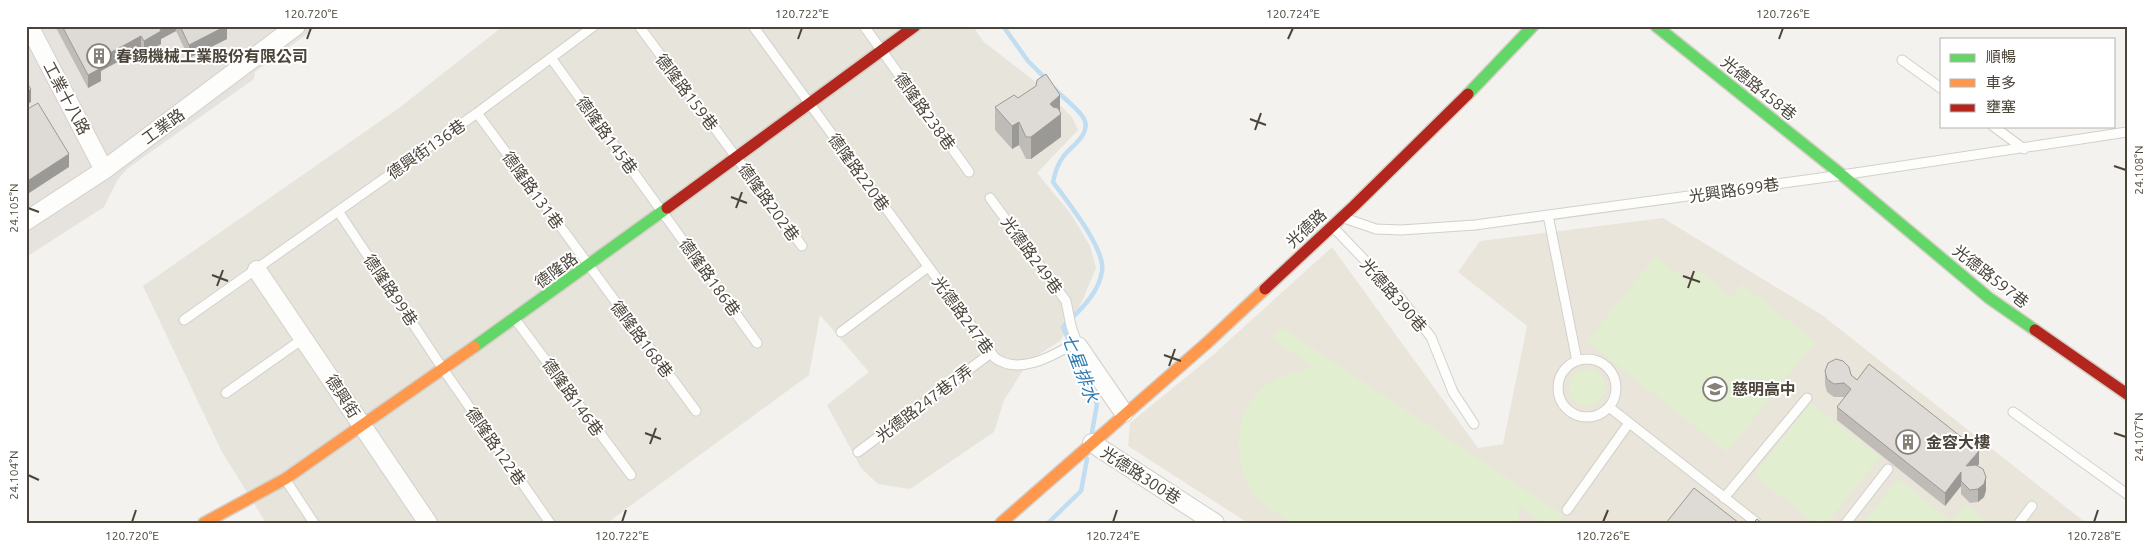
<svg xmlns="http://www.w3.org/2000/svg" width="2153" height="549" viewBox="0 0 2153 549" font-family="Ubuntu,'Noto Sans TC',sans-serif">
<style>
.residential{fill:#e7e4dc}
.industrial{fill:#e6e2de}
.education{fill:#eae5da}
.green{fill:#e1eecf}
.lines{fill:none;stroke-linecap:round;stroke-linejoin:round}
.stream{stroke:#c0ddf1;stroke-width:4.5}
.lane-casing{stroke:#d2d0cb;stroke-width:11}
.street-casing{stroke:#d2d0cb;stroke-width:20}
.fast-casing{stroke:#d3cfc5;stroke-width:14}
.slow-casing{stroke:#d3cfc5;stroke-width:14}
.jam-casing{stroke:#d3cfc5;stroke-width:14}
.lane{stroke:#fdfdfc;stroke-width:9}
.street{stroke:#fdfdfc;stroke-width:18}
.fast{stroke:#63d668;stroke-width:11}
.slow{stroke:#ff974d;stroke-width:11}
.jam{stroke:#b3261e;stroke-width:11}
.wall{fill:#bfbcb8}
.shaded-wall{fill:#9b9996}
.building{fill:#dedbd6;stroke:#9b9996}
.ticks{fill:none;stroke:#4b4439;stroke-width:2}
.labels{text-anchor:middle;stroke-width:4;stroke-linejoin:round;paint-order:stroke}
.poi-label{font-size:16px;font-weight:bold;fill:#4b4439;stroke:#fff;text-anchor:start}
.street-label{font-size:16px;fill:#4b4439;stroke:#fff}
.water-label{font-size:18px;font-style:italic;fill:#2e7ab2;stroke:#fff}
.neatline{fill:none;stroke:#4b4439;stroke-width:2}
.ticks-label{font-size:12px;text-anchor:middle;fill:#4b4439}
</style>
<rect width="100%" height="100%" fill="#f4f2ee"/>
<path class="residential" d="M503 26H973L983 41 1043 88 1072 117 1078 130 1037 173 1071 214 1090 246 1096 268 1083 299 1061 340 1029 361 1004 400 994 432 910 489 878 484 861 468 827 405 869 372 820 315 809 375 607 523H266L222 452 143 286 399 108Z"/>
<path class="industrial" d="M26 26H318L255 72 254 79 128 168 118 179 104 207 26 257Z"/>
<path class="education" d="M1663 218 1822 315 2086 523H1248L1128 446 1130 423 1213 355 1332 247 1478 448 1503 444 1527 326 1458 272 1480 241Z"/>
<path class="green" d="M1656 256 1688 282 1698 270 1732 297 1742 284 1815 342 1727 452 1587 341Z
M1281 327 1563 515 1559 523H1544L1517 505 1519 523H1291C1281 516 1268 509 1260 501 1231 469 1230 411 1267 385 1282 374 1297 372 1314 367L1272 339Z
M1569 387a18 18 0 1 1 36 0a18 18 0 1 1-36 0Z
M1811 403 1880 457 1827 523H1815L1754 475Z
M1898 479 1951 521 1965 504 1989 523H1863Z"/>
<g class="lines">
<path class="stream" d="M1003 26 1028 61 1046 79
M1055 89C1062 97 1080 110 1084 119 1092 134 1070 147 1063 157 1057 165 1055 172 1053 182 1066 200 1106 249 1102 271 1099 294 1079 311 1063 327L1071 346
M1074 353 1097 404 1092 432
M1048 523 1081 491 1087 459"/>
<g class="lane-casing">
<path id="lane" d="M639 26 802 246
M753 26 995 358C1019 375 1051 357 1073 344L1078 346
M864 26 969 172
M551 58 757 343
M1902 60 1942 89
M477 113 696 411
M1993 126 2024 149
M990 198 1066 301 1071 326 1078 346
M338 211 443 369 550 523
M1548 215 1577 361
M1344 218 1376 229 1401 230 1475 225 1842 175 2127 132
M1333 227 1398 295 1431 337 1453 392 1474 424
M515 319 631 475
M184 320 477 113 594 26
M841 332 928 267
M1558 388a29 29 0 1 1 58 0a29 29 0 1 1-58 0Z
M226 393 304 338
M1609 407 1757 523
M2013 412 2127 494
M858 452 991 353
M285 479 314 523
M1724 498 1807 398
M1567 510 1629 423
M1846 523 1888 469
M2019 523 2032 506"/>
</g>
<g class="street-casing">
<path id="street" d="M29 26 104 170
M26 221 104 170 296 26
M257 270 428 523
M1078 346 1124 413
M1092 443 1215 523"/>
</g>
<g class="fast-casing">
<path id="fast" d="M1656 26 1842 175 1989 298 2035 330
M1468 94 1533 26
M474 347 667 208"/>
</g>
<g class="slow-casing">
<path id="slow" d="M204 523 285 479 474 347
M1001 523 1208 342 1265 289"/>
</g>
<g class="jam-casing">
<path id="jam" d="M667 208 915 26
M1265 289 1354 206 1468 94
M2035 330 2127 394"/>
</g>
<use href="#lane" class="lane"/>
<use href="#street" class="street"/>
<use href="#fast" class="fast"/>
<use href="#slow" class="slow"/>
<use href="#jam" class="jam"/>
</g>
<path class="wall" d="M55 26H227V39L189 58 176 31 161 39V44L144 54 141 49 101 71V81L88 88Z
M1018 98 1060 111 1061 137 1031 159H1026L1019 145 1012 149 995 130V107Z
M1825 371 1851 375 1979 464 1977 466 1986 490 1984 497 1978 502 1970 503 1961 494V486L1945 506 1837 420V407L1845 397H1834L1827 392 1825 384Z"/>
<path class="shaded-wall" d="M160 26H176V31L161 39V44L144 54V41Z
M226 26H227V39L189 58V45Z
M141 36V49L101 71V81L88 88V75L97 60Z
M31 89V102L26 105V92Z
M1060 95V115L1061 114V137L1031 159V137L1050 104Z
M1019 122V145L1012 149V126Z
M69 154V167L26 195V182Z
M1979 451V464L1966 479V466Z
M1961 472V486L1945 506V493Z
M1986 477V490L1984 497 1978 502V489Z"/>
<path class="building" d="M62 26H160L159 27 161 31 144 41 141 36 97 60 101 68 88 75Z
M180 26H226L189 45Z
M1046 74 1060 95 1050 104 1053 107 1058 108 1061 114 1031 137H1026L1019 122 1012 126 995 107 1014 95 1018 98 1036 86 1037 80Z
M26 82 31 89 26 92Z
M38 103 69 154 26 182V110Z
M1836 359 1843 361 1849 367 1851 375 1857 380 1869 364 1979 451 1966 466 1976 465 1983 469 1986 477 1984 484 1978 489 1970 490 1961 481V472L1945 493 1837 407 1851 389 1844 383 1834 384 1827 379 1825 371 1828 363Z
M1694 488 1739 523H1666Z
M1757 519 1762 523H1753Z"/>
<path class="ticks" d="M307 39 311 28M798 39 802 28M1288 39 1293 28M1779 39 1783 28M1250 119 1266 125M1255 130 1261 113M2114 166 2126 170M731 197 747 203M28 208 39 212M736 208 742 192M212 275 228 281M1683 276 1700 282M217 286 223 270M1688 288 1694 271M1164 355 1181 361M1169 366 1175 349M645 433 661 439M2114 433 2126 437M650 444 656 428M28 475 39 480M132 522 136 510M622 522 626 510M1113 522 1117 510M1603 522 1608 510M2094 522 2098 510"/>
<defs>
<g id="building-ring" transform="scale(1.25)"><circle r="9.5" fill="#fff" stroke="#868178" stroke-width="1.5"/><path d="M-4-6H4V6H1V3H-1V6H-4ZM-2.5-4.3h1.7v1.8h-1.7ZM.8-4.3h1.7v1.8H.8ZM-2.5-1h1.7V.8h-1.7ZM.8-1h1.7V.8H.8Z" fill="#868178"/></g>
<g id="school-ring" transform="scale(1.25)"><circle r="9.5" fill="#fff" stroke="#868178" stroke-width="1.5"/><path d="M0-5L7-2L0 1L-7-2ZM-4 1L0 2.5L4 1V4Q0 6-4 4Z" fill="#868178"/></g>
</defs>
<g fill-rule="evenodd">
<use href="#building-ring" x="99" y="56"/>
<use href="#school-ring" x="1715" y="389"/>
<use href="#building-ring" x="1908" y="442"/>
</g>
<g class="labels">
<g class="poi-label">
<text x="116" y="62">春錫機械工業股份有限公司</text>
<text x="1732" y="395">慈明高中</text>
<text x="1926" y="448">金容大樓</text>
</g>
<g class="street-label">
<text transform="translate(1759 88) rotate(39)" y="6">光德路458巷</text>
<text transform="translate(687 92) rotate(53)" y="6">德隆路159巷</text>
<text transform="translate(67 98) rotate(62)" y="6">工業十八路</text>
<text transform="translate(925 111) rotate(54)" y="6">德隆路238巷</text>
<text transform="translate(163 126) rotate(-36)" y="6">工業路</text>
<text transform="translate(607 135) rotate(54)" y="6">德隆路145巷</text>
<text transform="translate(426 149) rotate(-35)" y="6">德興街136巷</text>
<text transform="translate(859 172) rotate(54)" y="6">德隆路220巷</text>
<text transform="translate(533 190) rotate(54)" y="6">德隆路131巷</text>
<text transform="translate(1734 190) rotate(-8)" y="6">光興路699巷</text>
<text transform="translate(769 202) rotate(54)" y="6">德隆路202巷</text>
<text transform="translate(1306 228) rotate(-43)" y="6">光德路</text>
<text transform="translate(1032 255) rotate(54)" y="6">光德路249巷</text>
<text transform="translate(556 270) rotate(-36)" y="6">德隆路</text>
<text transform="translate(1991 276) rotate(38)" y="6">光德路597巷</text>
<text transform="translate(710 277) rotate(54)" y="6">德隆路186巷</text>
<text transform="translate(391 290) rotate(56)" y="6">德隆路99巷</text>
<text transform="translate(1394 295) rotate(49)" y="6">光德路390巷</text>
<text transform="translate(963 315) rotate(54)" y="6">光德路247巷</text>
<text transform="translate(642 339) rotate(53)" y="6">德隆路168巷</text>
<text transform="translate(343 396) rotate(57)" y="6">德興街</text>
<text transform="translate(573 397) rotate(54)" y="6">德隆路146巷</text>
<text transform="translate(924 403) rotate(-37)" y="6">光德路247巷7弄</text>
<text transform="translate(496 446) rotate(55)" y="6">德隆路122巷</text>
<text transform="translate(1141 475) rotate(33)" y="6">光德路300巷</text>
</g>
<g class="water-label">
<text transform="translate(1080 368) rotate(69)" y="6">七星排水</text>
</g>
</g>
<rect width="2153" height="549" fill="none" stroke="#ffffff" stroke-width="55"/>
<rect x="1940" y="38" width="175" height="90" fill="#ffffff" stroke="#b7b4b0"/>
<rect x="1950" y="54" width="25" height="8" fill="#63d668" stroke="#b7b4b0"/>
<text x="1986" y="62" font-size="15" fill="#4b4439">順暢</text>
<rect x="1950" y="79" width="25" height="8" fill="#ff974d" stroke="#b7b4b0"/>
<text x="1986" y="88" font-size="15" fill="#4b4439">車多</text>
<rect x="1950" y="104" width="25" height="8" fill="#b3261e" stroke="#b7b4b0"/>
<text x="1986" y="112" font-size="15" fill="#4b4439">壅塞</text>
<rect x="28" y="28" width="2098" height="494" class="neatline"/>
<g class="ticks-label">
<text x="311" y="18">120.720°E</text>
<text x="802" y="18">120.722°E</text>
<text x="1293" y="18">120.724°E</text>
<text x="1783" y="18">120.726°E</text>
<text transform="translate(2139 170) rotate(-90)" y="4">24.108°N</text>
<text transform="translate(14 208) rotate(-90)" y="4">24.105°N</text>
<text transform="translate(2139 437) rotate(-90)" y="4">24.107°N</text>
<text transform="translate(14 475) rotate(-90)" y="4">24.104°N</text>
<text x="132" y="540">120.720°E</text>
<text x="622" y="540">120.722°E</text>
<text x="1113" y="540">120.724°E</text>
<text x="1603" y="540">120.726°E</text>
<text x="2094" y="540">120.728°E</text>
</g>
</svg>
